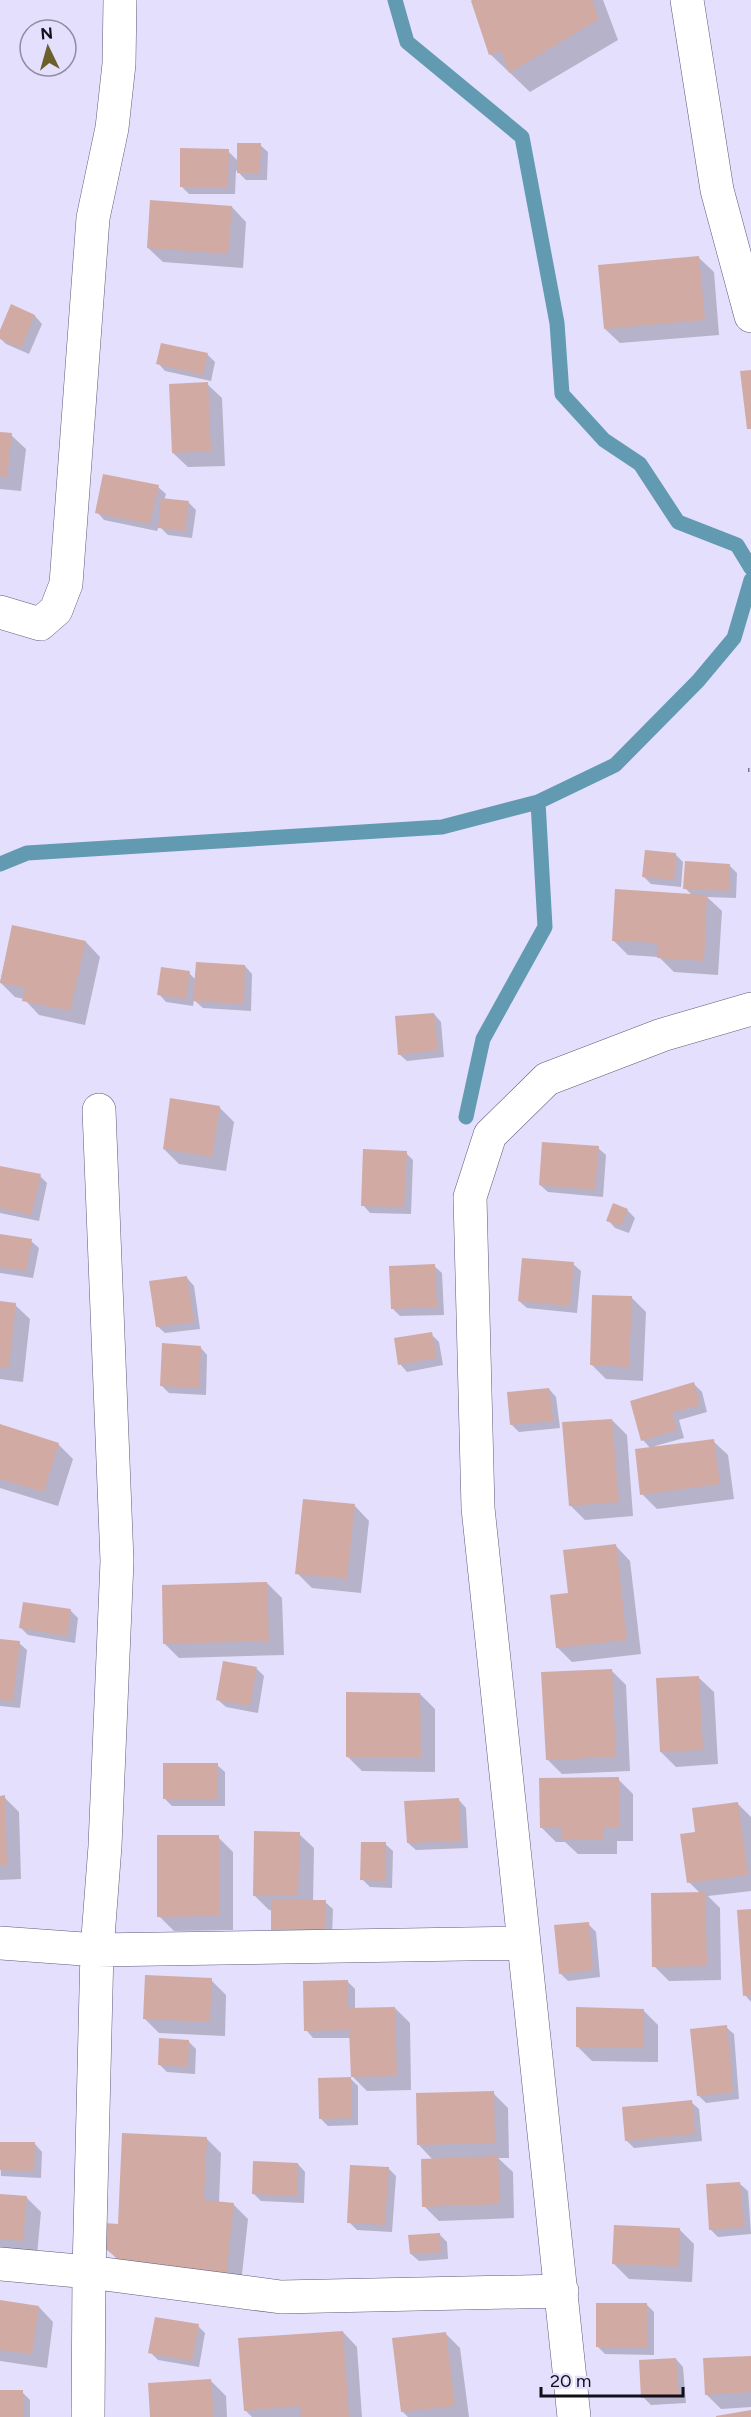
<svg xmlns="http://www.w3.org/2000/svg" width="751" height="2417" viewBox="0 0 751 2417" font-family="Figtree,sans-serif">
<style>
.shadow{fill:#0003}
.lines{fill:none;stroke-linecap:round;stroke-linejoin:round}
.stream{stroke:#619ab1;stroke-width:15}
.building{fill:#d2aaa4}
.street-casing{stroke:#605a79;stroke-width:34}
.path{stroke:#797589;stroke-width:4;stroke-dasharray:1.5 4.5;stroke-linecap:butt}
.street{stroke:#fff;stroke-width:33}
</style>
<rect width="100%" height="100%" fill="#e4dffc"/>
<path class="shadow" d="M477 0H603L618 40 530 92 490 54Z
M260 145 268 152 267 180H246L236 170 235 194H189L181 186 228 151 238 161Z
M232 207 246 222 243 268 163 262 148 248Z
M699 258 714 272 719 335 620 343 605 329Z
M12 306 35 316 42 324 29 354 6 344 0 338Z
M162 344 208 355 215 362 211 381 165 371 158 363Z
M207 384 222 398 225 466 188 467 173 453Z
M0 433 11 435 26 449 21 491 0 489Z
M158 487 166 494 164 500 188 502 196 510 192 538 168 535 159 526 157 531 104 520 97 512Z
M675 854 683 862 681 887 651 884 644 877Z
M730 866 737 873 736 898 707 897 722 911 718 975 674 972 659 957 628 955 613 940 692 895 685 888Z
M13 926 86 942 100 957 85 1025 39 1015 24 999 15 997 0 982Z
M245 966 252 974 251 1011 203 1008 194 1000 193 1006 166 1002 159 994 189 973 196 980Z
M434 1014 441 1022 444 1057 407 1061 399 1054Z
M219 1107 234 1122 226 1171 179 1164 164 1149Z
M598 1148 606 1155 603 1197 548 1192 540 1185Z
M406 1153 413 1160 411 1214 370 1213 363 1205Z
M0 1167 40 1176 47 1183 39 1221 0 1213Z
M627 1210 635 1218 629 1233 615 1228 608 1220Z
M0 1235 31 1241 39 1248 33 1278 0 1273Z
M573 1264 581 1271 577 1313 527 1308 519 1301Z
M434 1266 442 1273 444 1315 400 1316 392 1308Z
M187 1278 194 1286 200 1329 165 1333 157 1326Z
M631 1297 646 1312 643 1381 606 1379 592 1365Z
M0 1303 15 1305 30 1319 23 1382 0 1379Z
M431 1334 439 1342 443 1365 407 1372 400 1364Z
M200 1347 207 1355 206 1395 169 1393 162 1386Z
M694 1384 702 1392 707 1412 679 1420 684 1438 655 1446V1448L713 1441 728 1455 734 1499 657 1509 642 1494 651 1449 643 1440Z
M549 1389 556 1397 560 1428 519 1432 512 1425Z
M612 1420 627 1435 633 1516 585 1520 570 1505Z
M0 1426 58 1444 73 1459 58 1506 0 1488Z
M355 1506 369 1521 361 1593 312 1588 297 1573Z
M616 1546 630 1561 641 1654 572 1662 557 1647 570 1595Z
M267 1583 282 1598 284 1655 179 1658 164 1643Z
M71 1611 78 1618 75 1643 28 1635 21 1628Z
M0 1640 19 1643 27 1650 20 1708 0 1706Z
M257 1669 264 1676 258 1713 226 1707 218 1700Z
M611 1670 626 1685 630 1771 562 1774 547 1759Z
M699 1678 714 1692 718 1764 676 1767 661 1752Z
M420 1694 435 1709V1772L362 1771 347 1756Z
M217 1765 225 1772V1806H172L164 1798Z
M618 1779 633 1794V1841H617V1854H578L565 1842H556L541 1827Z
M0 1797H4L19 1812 21 1879 0 1880Z
M459 1800 466 1808 468 1848 416 1850 408 1843Z
M738 1804 751 1817V1891L708 1896 720 1908 721 1980 669 1981 654 1966 700 1893 689 1882 696 1833Z
M299 1834 314 1848 313 1902H325L333 1909 332 1937H280L272 1929 273 1910H269L254 1895Z
M218 1837 233 1852V1930L174 1931 159 1916Z
M385 1844 393 1851 392 1888 370 1887 362 1879Z
M751 1911V2002L745 1995Z
M588 1924 596 1932 600 1977 568 1981 560 1973Z
M211 1980 226 1995 225 2036 159 2033 145 2019Z
M347 1981 355 1989V2010L395 2008 410 2023 411 2090 367 2091 352 2076 351 2038H313L306 2030Z
M643 2010 658 2025V2062L592 2061 577 2046Z
M726 2027 734 2034 739 2099 706 2103 698 2095Z
M188 2041 196 2049 195 2074 167 2072 160 2065Z
M350 2078 358 2086V2125L328 2126 321 2119Z
M493 2093 508 2108 509 2158H498L513 2172 514 2218 439 2221 424 2206 433 2160 419 2145Z
M691 2102 699 2109 702 2141 634 2148 626 2140Z
M206 2138 221 2153 219 2203 233 2204 248 2219 240 2293 120 2262 105 2247 119 2225Z
M0 2143 35 2144 42 2152 41 2178 1 2176Z
M298 2164 305 2172 304 2203 261 2201 253 2193Z
M388 2168 396 2176 392 2232 357 2230 349 2222Z
M740 2184 748 2191 751 2234 718 2237 710 2229Z
M0 2196 27 2198 41 2212 37 2255 0 2252Z
M679 2229 694 2244 692 2282 629 2279 614 2264Z
M439 2234 447 2242 448 2259 419 2261 411 2254Z
M0 2302 39 2307 53 2322 47 2368 0 2361Z
M647 2305 654 2312V2355L605 2354 597 2346Z
M198 2326 205 2333 199 2367 158 2360 150 2352Z
M343 2332 357 2347 362 2417H252L245 2410Z
M446 2334 460 2348 469 2417H408L402 2411Z
M751 2357V2407L721 2409 706 2394Z
M676 2359 683 2367 686 2403 651 2405 643 2397Z
M211 2381 226 2396 227 2417H152Z
M0 2392H22L30 2400V2417H0Z"/>
<g class="lines">
<path class="stream" d="M395 0 407 42 522 137 557 323 562 394 604 440 640 464 678 522 737 545 751 568
M0 864 27 853 442 827 538 802 615 765 698 681 734 638 751 580
M466 1117 483 1039 545 927 538 802"/>
</g>
<path class="building" d="M472 0H592L599 19 509 73 501 51 489 55 471 1Z
M237 143H261L260 173H237Z
M180 148 229 149 228 187H180Z
M150 200 232 206 228 254 147 248Z
M699 256 705 320 604 329 598 265Z
M11 304 35 315 21 348 0 339V330Z
M161 343 208 353 203 375 156 364Z
M751 370V429H747L740 371Z
M208 382 211 451 172 453 169 384Z
M0 432 12 433 7 477 0 476Z
M103 474 159 485 150 524 95 513Z
M161 498 189 501 185 531 158 528Z
M645 850 676 853 674 880 642 877Z
M685 861 730 864 729 891 683 889Z
M615 889 707 895 704 961 657 958 658 943 612 941Z
M12 925 86 941 70 1011 22 1001 25 988 0 983Z
M196 962 245 965 244 1004 193 1001Z
M161 967 190 971 186 999 157 995Z
M434 1013 438 1050 398 1055 395 1016Z
M170 1098 220 1106 212 1157 163 1149Z
M542 1142 599 1146 595 1190 539 1185Z
M363 1149 407 1151 404 1207 361 1206Z
M0 1166 41 1174 31 1215 0 1208Z
M613 1203 628 1209 621 1226 606 1221Z
M0 1234 32 1239 26 1271 0 1267Z
M522 1258 574 1262 570 1306 518 1301Z
M435 1264 437 1307 391 1309 389 1266Z
M187 1276 194 1322 156 1327 149 1281Z
M592 1295 632 1296 629 1367 590 1365Z
M0 1301 16 1303 9 1368 0 1367Z
M432 1332 437 1358 398 1365 394 1338Z
M162 1343 201 1346 199 1388 160 1386Z
M694 1382 700 1405 672 1413 677 1430 641 1441 630 1401Z
M549 1388 553 1421 510 1425 507 1392Z
M612 1419 619 1502 569 1506 562 1422Z
M0 1424 59 1443 44 1492 0 1479Z
M714 1439 720 1484 640 1495 635 1449Z
M303 1499 355 1504 347 1579 295 1574Z
M616 1544 627 1640 556 1648 550 1595 568 1593 563 1550Z
M267 1582 269 1641 163 1644 162 1585Z
M23 1602 71 1609 67 1636 19 1628Z
M0 1639 20 1641 13 1701 0 1700Z
M223 1661 257 1667 250 1706 216 1700Z
M612 1669 616 1757 546 1760 541 1672Z
M699 1676 703 1750 660 1752 656 1678Z
M346 1692 420 1693 421 1757H346Z
M163 1763H218V1799H163Z
M619 1777V1827H603V1840H562L561 1827 540 1828 539 1778Z
M5 1795 7 1865H0V1796Z
M459 1798 461 1841 407 1843 404 1801Z
M738 1802 748 1875 687 1883 680 1834 695 1832 692 1808Z
M254 1831 300 1832 298 1896H253Z
M157 1835H219V1916L157 1917Z
M361 1842H386L385 1881 360 1880Z
M705 1892 707 1966 652 1967 651 1893Z
M271 1900H326L325 1930H271Z
M751 1909V1995L743 1996 737 1910Z
M589 1922 593 1970 559 1974 554 1925Z
M145 1975 212 1978 210 2022 143 2019Z
M348 1980V2008L395 2007 397 2076 351 2077 349 2030 304 2031 303 1981Z
M576 2007 644 2009 643 2048 576 2047Z
M727 2025 733 2092 697 2096 690 2029Z
M159 2038 189 2040 188 2067 158 2065Z
M351 2077V2118L319 2119 318 2078Z
M494 2091 495 2143 417 2145 416 2093Z
M692 2100 695 2134 625 2141 622 2107Z
M122 2133 207 2137 204 2200 234 2203 226 2279 131 2268 103 2247 104 2223 118 2224Z
M0 2142H35L34 2171 0 2170Z
M498 2156 500 2204 422 2207 421 2159Z
M253 2161 298 2163 297 2196 252 2194Z
M350 2165 389 2167 385 2225 347 2223Z
M740 2182 744 2227 709 2230 706 2184Z
M0 2194 27 2196 23 2241 0 2239Z
M614 2225 680 2228 678 2267 612 2264Z
M440 2233 441 2252 410 2254 408 2235Z
M0 2300 39 2306 32 2354 0 2350Z
M596 2303H647V2348L596 2347Z
M155 2317 199 2324 192 2361 148 2353Z
M343 2331 349 2417H301L300 2406 244 2411 238 2338Z
M446 2332 455 2406 401 2412 392 2338Z
M751 2356V2392L705 2395 703 2358Z
M676 2358 679 2396 641 2398 639 2360Z
M211 2379 214 2417H150L148 2383Z
M0 2390H23V2417H0Z
M751 2410V2417H716V2416Z"/>
<g class="lines">
<g class="street-casing">
<path id="street" d="M687 0 717 190 751 316
M0 612 40 624 56 610 66 584 93 218 112 128 119 64 120 0
M0 1943 97 1950 523 1943
M0 2264 89 2272 281 2297 562 2291
M88 2417 89 2272 97 1950 105 1846 117 1561 99 1110
M574 2417 478 1508 470 1197 490 1135 547 1079 662 1035 751 1009"/>
</g>
<path class="path" d="M748 770H751"/>
<use href="#street" class="street"/>
</g>
<g transform="translate(48 48) rotate(355)"><circle r="28" fill="#e4dffc" stroke="#908ca2" stroke-width="1.5"/>
<path d="M0-4.5L10 22L0 15L-10 22Z" fill="#6b5f2c"/>
<text y="-9" font-size="16" font-weight="bold" text-anchor="middle" fill="#110f1a">N</text>
</g>
<path d="M541 2387v9h142v-9" fill="none" stroke="#110f1a" stroke-width="3"/>
<text x="550" y="2387" font-size="18" fill="#110f1a" stroke="#e4dffc" stroke-width="4.5" paint-order="stroke">20 m</text>
</svg>
